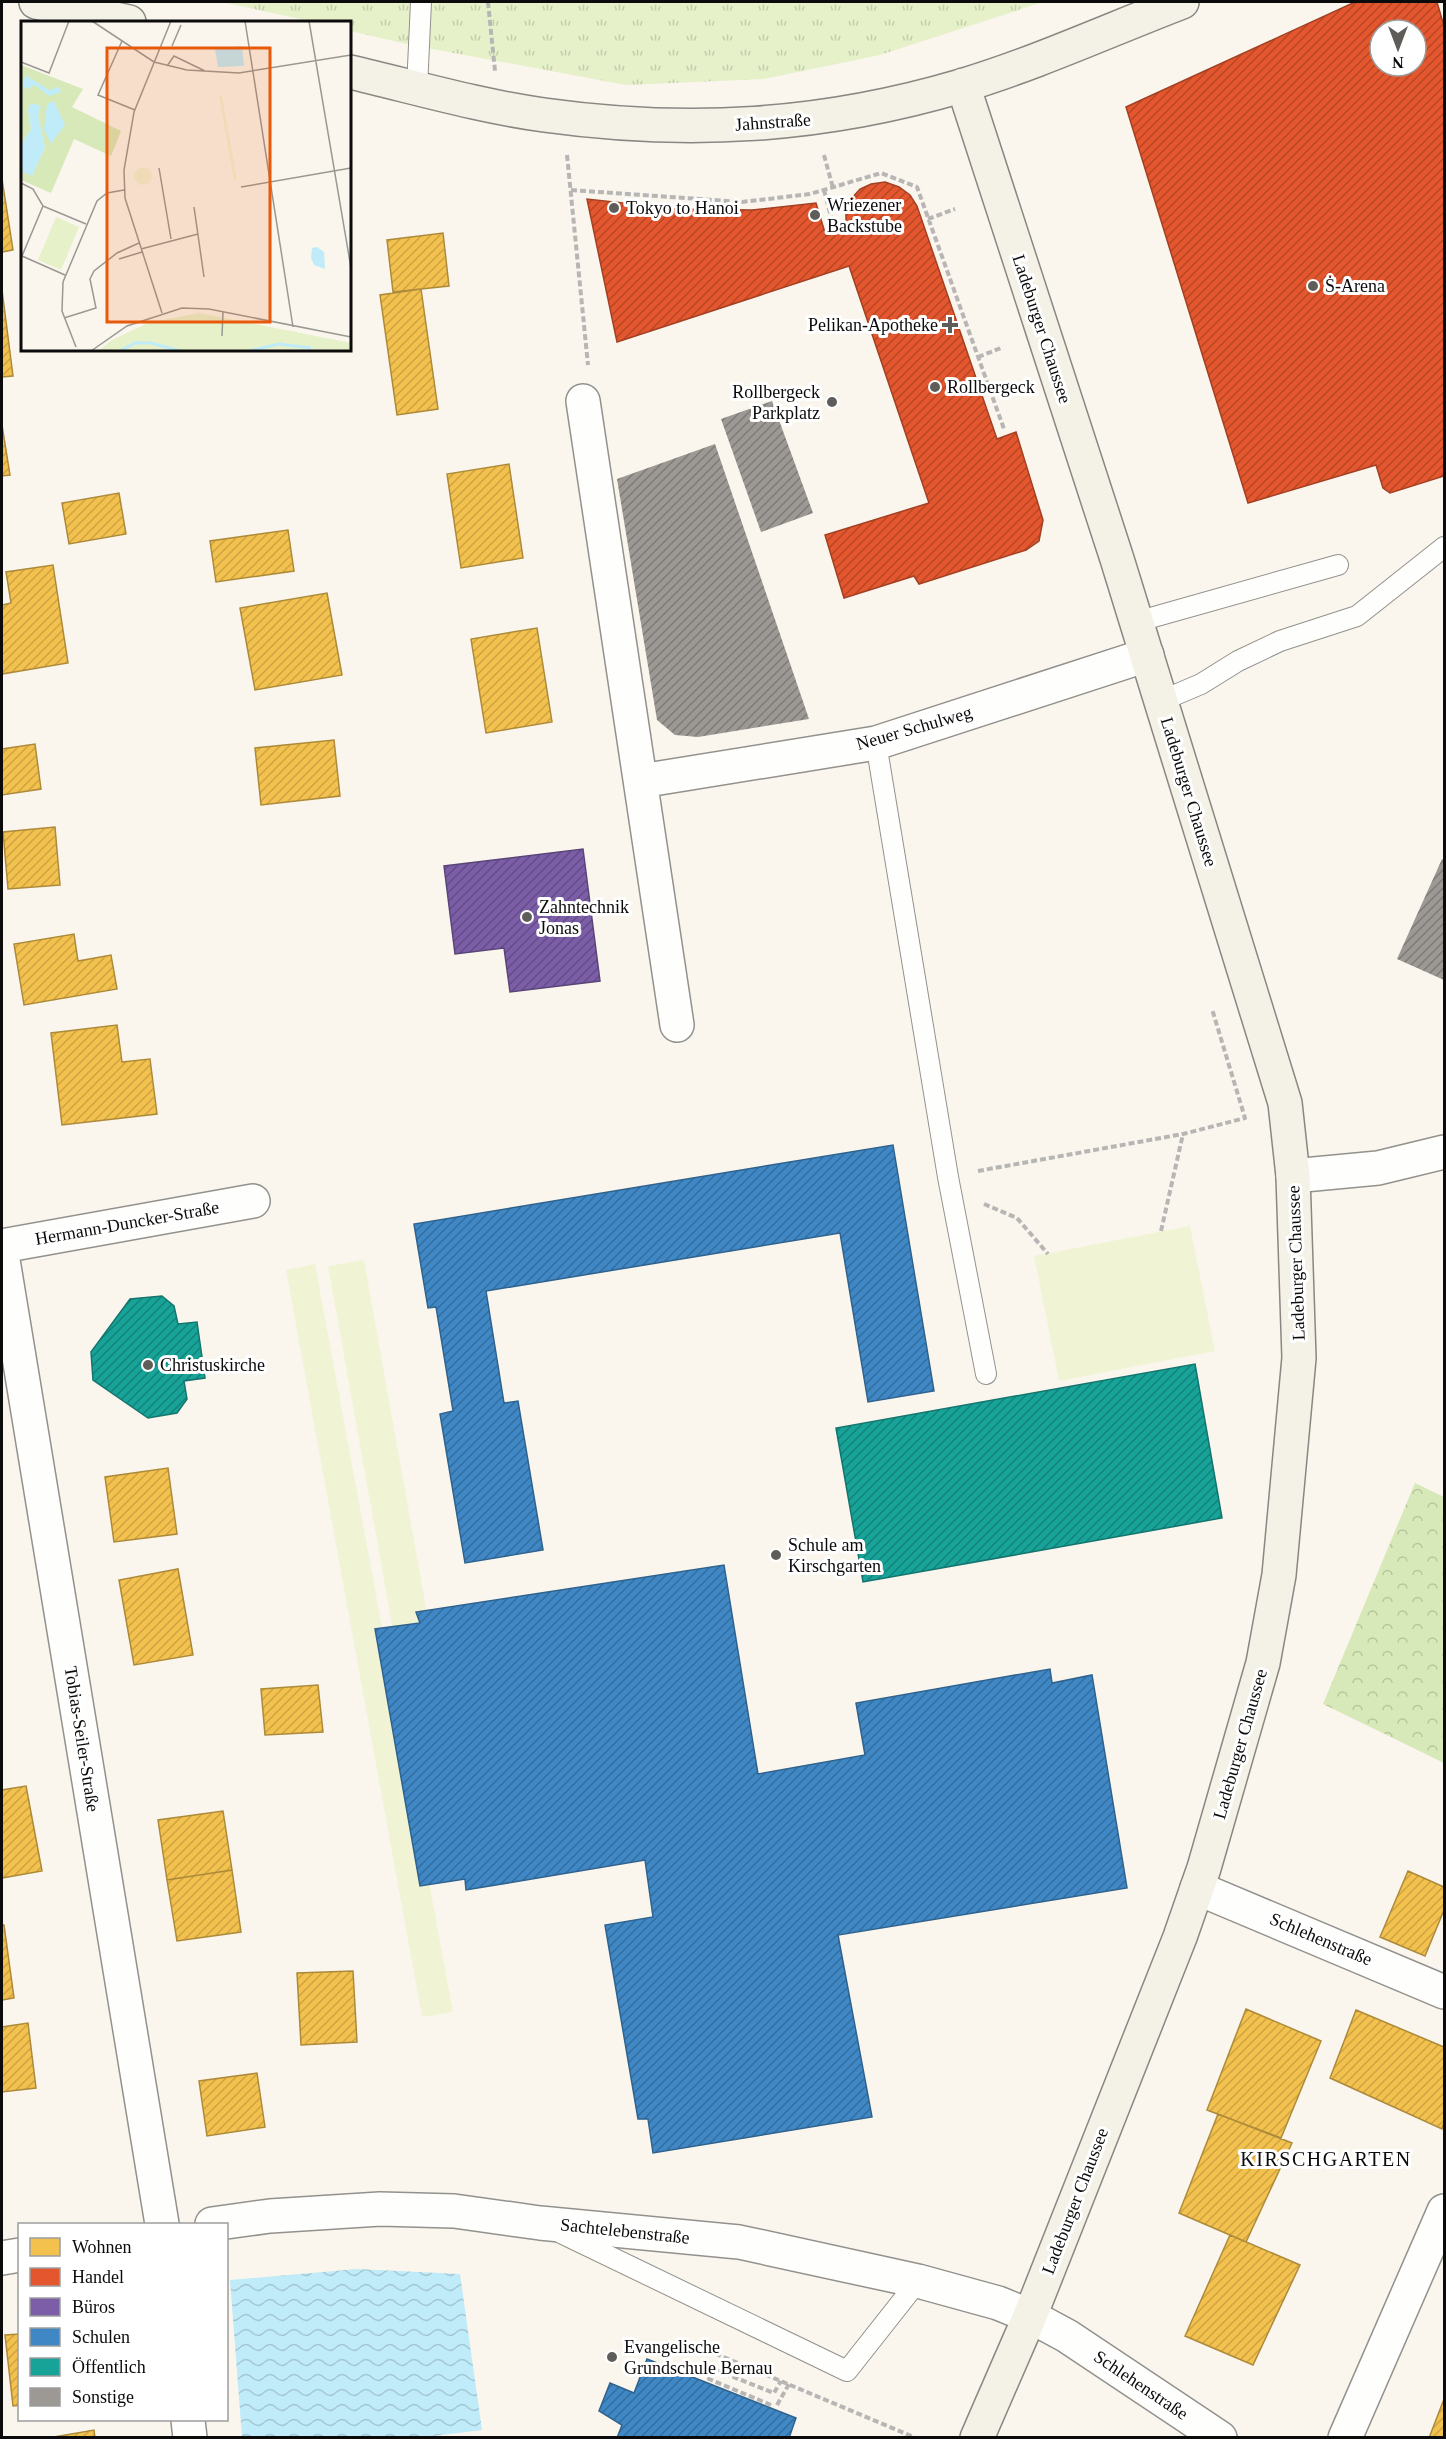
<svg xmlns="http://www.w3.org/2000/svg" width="1446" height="2439" viewBox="0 0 1446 2439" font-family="'Times New Roman',serif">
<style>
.forest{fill:url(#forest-crowns)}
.park{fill:url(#park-tufts)}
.pitch{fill:#f0f4d5}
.water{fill:url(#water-waves)}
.homes{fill:url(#homes-hatch);stroke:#ad8a3a;stroke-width:1.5}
.shops{fill:url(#shops-hatch);stroke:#a34024;stroke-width:1.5;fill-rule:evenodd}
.offices{fill:url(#offices-hatch);stroke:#594578;stroke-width:1.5}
.schools{fill:url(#schools-hatch);stroke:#2f628d;stroke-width:1.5}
.public{fill:url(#public-hatch);stroke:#13756e;stroke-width:1.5}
.building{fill:url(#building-hatch)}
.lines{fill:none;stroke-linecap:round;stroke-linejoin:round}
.lane-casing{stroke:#93918d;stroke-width:22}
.street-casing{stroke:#93918d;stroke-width:36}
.secondary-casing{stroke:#898783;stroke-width:36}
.path{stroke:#b7b6b5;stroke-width:4;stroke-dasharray:6 3;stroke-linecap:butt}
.lane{stroke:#fefefc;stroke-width:20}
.street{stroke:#fefefc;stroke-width:33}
.secondary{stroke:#f4f1e7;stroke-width:33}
.poi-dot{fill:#5f5d5a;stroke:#fff;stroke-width:2}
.labels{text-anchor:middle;stroke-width:6;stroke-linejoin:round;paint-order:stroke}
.street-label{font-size:18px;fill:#0b0b0b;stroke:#fff}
.poi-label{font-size:18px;fill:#0b0b0b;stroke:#fff;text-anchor:start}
.neighbourhood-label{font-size:20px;letter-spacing:1.5px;fill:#0b0b0b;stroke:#fff}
.inset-river{fill:none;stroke:#c0ebf8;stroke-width:3}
.inset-road{fill:none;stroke:#9a9893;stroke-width:1.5}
.view{fill:#e8590c;fill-opacity:0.15;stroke:#e8590c;stroke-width:3}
.inset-edge{fill:none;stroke:#0b0b0b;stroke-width:3}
</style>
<defs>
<pattern id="forest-crowns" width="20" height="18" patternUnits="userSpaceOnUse" patternTransform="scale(1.5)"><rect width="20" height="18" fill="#d7e9b8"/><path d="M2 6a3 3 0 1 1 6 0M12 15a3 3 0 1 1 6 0" fill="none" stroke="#b7c69d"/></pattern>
<pattern id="park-tufts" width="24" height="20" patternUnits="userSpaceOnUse" patternTransform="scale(1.5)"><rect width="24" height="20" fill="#e6f1ca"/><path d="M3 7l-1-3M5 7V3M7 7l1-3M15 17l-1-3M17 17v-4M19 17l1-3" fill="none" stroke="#c4cdac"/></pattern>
<pattern id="water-waves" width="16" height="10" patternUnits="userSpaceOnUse" patternTransform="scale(1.5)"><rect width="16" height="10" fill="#c0ebf8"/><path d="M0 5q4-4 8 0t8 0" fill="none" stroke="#a4c8d3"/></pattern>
<pattern id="homes-hatch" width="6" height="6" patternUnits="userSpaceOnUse" patternTransform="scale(1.5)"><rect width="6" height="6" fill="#f2c14e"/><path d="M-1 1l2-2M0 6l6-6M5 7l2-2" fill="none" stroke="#cea443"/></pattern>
<pattern id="shops-hatch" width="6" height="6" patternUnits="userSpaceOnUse" patternTransform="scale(1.5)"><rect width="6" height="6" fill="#e4572e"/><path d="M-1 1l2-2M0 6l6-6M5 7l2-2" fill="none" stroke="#b74625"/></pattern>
<pattern id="offices-hatch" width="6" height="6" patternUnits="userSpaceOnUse" patternTransform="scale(1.5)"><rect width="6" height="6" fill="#7b5ea7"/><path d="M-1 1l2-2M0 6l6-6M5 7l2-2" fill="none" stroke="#634c86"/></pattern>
<pattern id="schools-hatch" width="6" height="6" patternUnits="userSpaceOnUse" patternTransform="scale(1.5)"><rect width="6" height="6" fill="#3f88c5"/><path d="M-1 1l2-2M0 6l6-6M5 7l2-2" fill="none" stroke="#336d9e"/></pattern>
<pattern id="public-hatch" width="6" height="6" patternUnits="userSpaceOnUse" patternTransform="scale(1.5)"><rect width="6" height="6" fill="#17a398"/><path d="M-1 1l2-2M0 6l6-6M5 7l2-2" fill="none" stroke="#13837a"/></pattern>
<pattern id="building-hatch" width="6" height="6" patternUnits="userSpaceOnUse" patternTransform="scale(1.5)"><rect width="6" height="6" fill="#9c9894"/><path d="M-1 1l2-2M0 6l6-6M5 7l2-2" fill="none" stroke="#7d7a77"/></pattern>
</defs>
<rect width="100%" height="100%" fill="#faf6ed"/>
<path class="forest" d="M1415 1483 1444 1497V1763L1323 1704Z"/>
<path class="park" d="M221 2H1043L880 55 764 79 626 85 411 45 350 31V22H314Z"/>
<path class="pitch" d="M1190 1226 1215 1351 1059 1381 1034 1256Z
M364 1260 430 1630 394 1636 328 1266Z
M315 1264 453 2012 422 2017 286 1270Z"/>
<path class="water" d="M357 2269 460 2274 482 2430 418 2438 242 2437 230 2280Z"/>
<path class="homes" d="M2 179 13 250 2 252Z
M443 233 449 286 393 292 387 240Z
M421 289 438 409 397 415 380 295Z
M2 290 13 376 2 377Z
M2 425 10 475 2 476Z
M509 464 523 558 461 568 447 474Z
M119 493 126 534 69 544 62 503Z
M288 530 294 571 216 582 210 541Z
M53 565 68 663 2 674V605L11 603 6 572Z
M327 593 342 675 255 690 240 608Z
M537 628 552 722 486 733 471 639Z
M334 740 340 796 261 805 255 748Z
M35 744 41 789 2 795V749Z
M55 827 60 885 8 889 3 832Z
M74 934 78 961 111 955 117 989 24 1005 14 944Z
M117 1025 122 1062 150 1059 157 1114 62 1125 51 1033Z
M168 1468 177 1534 114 1542 105 1477Z
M178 1569 193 1655 134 1665 119 1580Z
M318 1685 323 1732 265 1735 261 1689Z
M26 1786 42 1871 2 1878V1790Z
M223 1811 232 1870 167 1880 158 1820Z
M232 1870 241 1932 177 1941 167 1880Z
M1408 1871 1444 1887V1910L1425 1956 1380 1937Z
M2 1925H4L14 1998 2 2000Z
M353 1971 357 2042 301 2045 297 1973Z
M1246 2009 1321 2041 1281 2138 1207 2110Z
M1356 2010 1444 2047V2122L1442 2129 1330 2078Z
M28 2023 36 2088 2 2092V2027Z
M257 2073 265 2127 207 2136 199 2081Z
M1218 2114 1292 2143 1246 2242 1179 2213Z
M1230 2235 1300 2265 1253 2365 1185 2336Z
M20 2334V2405L13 2406 5 2335Z
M1444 2399V2438H1429Z
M94 2430 95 2438H48Z"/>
<path class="shops" d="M1355 2H1437L1444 26V476L1390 493 1383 488 1376 465 1248 503 1126 107ZM1380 30H1416V66H1380Z
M885 182 899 187 910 195 917 206 997 439 1016 432 1043 520 1039 541 1026 550 919 584 914 576 844 598 825 535 929 503 849 266 617 342 587 199 679 209 752 210 816 203 826 236 846 228V210L851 199 860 189 871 184Z"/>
<path class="offices" d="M583 849 600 981 510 992 504 948 455 954 444 866Z"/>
<path class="schools" d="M893 1145 934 1391 868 1402 840 1233 486 1291 504 1403 518 1401 543 1550 465 1563 440 1414 453 1411 436 1307 428 1308 414 1224Z
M724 1565 758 1774 865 1755 856 1703 1050 1669 1052 1683 1092 1675 1127 1888 838 1935 872 2117 653 2153 648 2119H638L605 1925 653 1917 645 1860 466 1890 465 1879 420 1886 375 1629 420 1623 416 1612Z
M647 2359 796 2418 789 2438H617L622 2425 599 2411 610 2383 634 2393Z"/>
<path class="public" d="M162 1296 174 1306 178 1324 197 1322 205 1378 184 1381 187 1399 177 1413 148 1418 93 1380 91 1352 130 1299Z
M1195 1364 1222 1518 863 1582 836 1428Z"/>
<path class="building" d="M772 401 813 513 761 532 721 419Z
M715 444 809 719 698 737 675 735 657 720 617 479Z
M1442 859 1444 860V980L1397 959Z"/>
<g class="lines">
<g class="lane-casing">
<path id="lane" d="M417 88 421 2
M1136 622 1338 565
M1161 701 1201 684 1238 661 1280 641 1357 616 1444 547
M876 743 948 1177 986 1374
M561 2233 847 2371 918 2281"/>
</g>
<g class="street-casing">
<path id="street" d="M583 401 677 1025
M641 781 876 743 1147 655
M1293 1176 1378 1168 1444 1152
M2 1246 253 1201
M2 1254 162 2224
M1197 1888 1444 1992
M212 2224 270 2216 380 2209 454 2211 540 2223 739 2242 918 2281 998 2303 1030 2316 1067 2336 1220 2438
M2 2258 20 2255
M188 2420 190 2438
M1345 2438 1444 2211"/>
</g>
<g class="secondary-casing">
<path id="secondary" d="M36 2 129 22
M350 72C414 87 479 106 544 115 688 135 822 127 961 86 1037 63 1109 30 1182 2
M963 85 1117 559 1285 1103 1293 1176 1299 1358 1279 1575 1263 1663 1204 1868 1180 1937 1030 2316 977 2438"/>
</g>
<path class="path" d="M488 2 495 71
M567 155 588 365
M824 155 833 188
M571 190 742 202 810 194 881 173 917 187 1004 429
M824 190 835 232
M928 219 955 209
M978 357 1001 348
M978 1171 1183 1134 1245 1118 1212 1009
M984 1204 1017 1218 1048 1254
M1161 1231 1183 1134
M707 2350 916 2438
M771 2405 709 2379 713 2369 774 2393 781 2381
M777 2405 789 2384"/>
<use href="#lane" class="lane"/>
<use href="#street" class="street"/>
<use href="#secondary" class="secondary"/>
</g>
<g class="poi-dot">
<circle cx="614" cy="208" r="6"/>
<circle cx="815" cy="215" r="6"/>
<circle cx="1313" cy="286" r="6"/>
<path d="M947 316h6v6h6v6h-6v6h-6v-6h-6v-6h6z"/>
<circle cx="935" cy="387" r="6"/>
<circle cx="832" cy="402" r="6"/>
<circle cx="527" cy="917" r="6"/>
<circle cx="148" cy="1365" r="6"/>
<circle cx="776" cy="1555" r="6"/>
<circle cx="612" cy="2357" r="6"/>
</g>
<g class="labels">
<g class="street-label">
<text transform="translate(773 122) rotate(-4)" y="6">Jahnstraße</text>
<text transform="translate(1042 329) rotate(72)" y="6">Ladeburger Chaussee</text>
<text transform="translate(914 728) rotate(-16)" y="6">Neuer Schulweg</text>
<text transform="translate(1189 792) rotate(73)" y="6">Ladeburger Chaussee</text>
<text transform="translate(127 1223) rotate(-10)" y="6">Hermann-Duncker-Straße</text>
<text transform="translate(1296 1263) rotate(-92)" y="6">Ladeburger Chaussee</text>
<text transform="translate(82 1739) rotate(81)" y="6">Tobias-Seiler-Straße</text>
<text transform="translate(1240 1744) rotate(-74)" y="6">Ladeburger Chaussee</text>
<text transform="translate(1321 1939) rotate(23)" y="6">Schlehenstraße</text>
<text transform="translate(1075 2201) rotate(-69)" y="6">Ladeburger Chaussee</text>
<text transform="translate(625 2231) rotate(6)" y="6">Sachtelebenstraße</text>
<text transform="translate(1141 2385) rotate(34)" y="6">Schlehenstraße</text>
</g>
<g class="poi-label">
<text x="827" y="211">Wriezener<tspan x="827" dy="21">Backstube</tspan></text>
<text x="626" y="214">Tokyo to Hanoi</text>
<text x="1325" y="292">Ṡ-Arena</text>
<text x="938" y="331" text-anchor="end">Pelikan-Apotheke</text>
<text x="947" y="393">Rollbergeck</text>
<text x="820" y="398" text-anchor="end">Rollbergeck<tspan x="820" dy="21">Parkplatz</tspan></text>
<text x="539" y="913">Zahntechnik<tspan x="539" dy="21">Jonas</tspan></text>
<text x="160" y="1371">Christuskirche</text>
<text x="788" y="1551">Schule am<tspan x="788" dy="21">Kirschgarten</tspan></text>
<text x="624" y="2353">Evangelische<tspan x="624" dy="21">Grundschule Bernau</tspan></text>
</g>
<g class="neighbourhood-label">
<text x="1326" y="2166">KIRSCHGARTEN</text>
</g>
</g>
<g transform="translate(21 21)">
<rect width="330" height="330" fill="#faf6ed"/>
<path d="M0 44 62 68 51 86 100 110 90 135 53 118 30 172 0 159V150L11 154 24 126 17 95 19 85 7 88 10 108 0 124Z" fill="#d7e9b8"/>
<path d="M35 196 58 206 40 249 17 239ZM178 292 330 322V330H77L91 319 127 302Z" fill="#e6f1ca"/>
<path d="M198 75H201L216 159H213ZM113 155a9 9 0 1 1 18 0a9 9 0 1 1-18 0Z" fill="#f0f4d5"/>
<path d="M221 25 223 45 197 46 194 28ZM4 54 28 69 38 66 40 71 28 75 14 64 6 68 2 66ZM33 80 44 104 30 123 23 108 26 83ZM10 82 20 85 17 95 24 126 11 155 0 150V124L10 108 7 88ZM296 226 303 231 304 248 293 244 290 237 291 227Z" fill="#c0ebf8"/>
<path class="inset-river" d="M99 330 114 322H130L159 330M228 330 258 323 290 327"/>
<path class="inset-road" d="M71 0 133 41 166 49 218 52 330 34M224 0 272 306M288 0 330 247M101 20 77 74 114 89M151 25 160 4M0 41 28 52 48 0M146 45 153 35 184 50M138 147 150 218M0 162 12 168 22 185M220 166 330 147M173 186 183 256M120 228 177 213M98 238 121 231M44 254 1 235 22 185 65 203M141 292 104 177 103 149 113 91 150 0M43 297 75 287 69 258 73 250 96 232 118 222M201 315 202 291M55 326 41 290 42 261 76 180 86 172 103 169M70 330 106 305 161 287 188 288 330 316"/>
<path class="view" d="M86 27H249V301H86Z"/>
<rect width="330" height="330" class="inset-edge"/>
</g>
<rect width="1446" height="2439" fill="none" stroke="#0b0b0b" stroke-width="6"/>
<rect x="18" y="2223" width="210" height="198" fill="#ffffff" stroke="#9d9d9d" stroke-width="1.5"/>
<rect x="30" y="2238" width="30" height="18" fill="#f2c14e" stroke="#9d9d9d" stroke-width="1.5"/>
<text x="72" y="2253" font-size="18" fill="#0b0b0b">Wohnen</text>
<rect x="30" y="2268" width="30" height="18" fill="#e4572e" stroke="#9d9d9d" stroke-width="1.5"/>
<text x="72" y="2283" font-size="18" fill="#0b0b0b">Handel</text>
<rect x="30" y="2298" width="30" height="18" fill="#7b5ea7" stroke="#9d9d9d" stroke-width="1.5"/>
<text x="72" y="2313" font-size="18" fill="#0b0b0b">Büros</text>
<rect x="30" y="2328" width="30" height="18" fill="#3f88c5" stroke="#9d9d9d" stroke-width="1.5"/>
<text x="72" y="2343" font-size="18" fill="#0b0b0b">Schulen</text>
<rect x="30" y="2358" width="30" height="18" fill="#17a398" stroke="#9d9d9d" stroke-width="1.5"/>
<text x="72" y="2373" font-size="18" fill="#0b0b0b">Öffentlich</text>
<rect x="30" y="2388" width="30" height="18" fill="#9c9894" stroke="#9d9d9d" stroke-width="1.5"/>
<text x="72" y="2403" font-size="18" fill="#0b0b0b">Sonstige</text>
<g transform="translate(1398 48) rotate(180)"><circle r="28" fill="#ffffff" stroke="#9d9d9d" stroke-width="1.5"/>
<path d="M0-4.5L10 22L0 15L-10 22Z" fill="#5f5d5a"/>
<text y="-9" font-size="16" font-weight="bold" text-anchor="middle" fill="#0b0b0b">N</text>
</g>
</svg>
